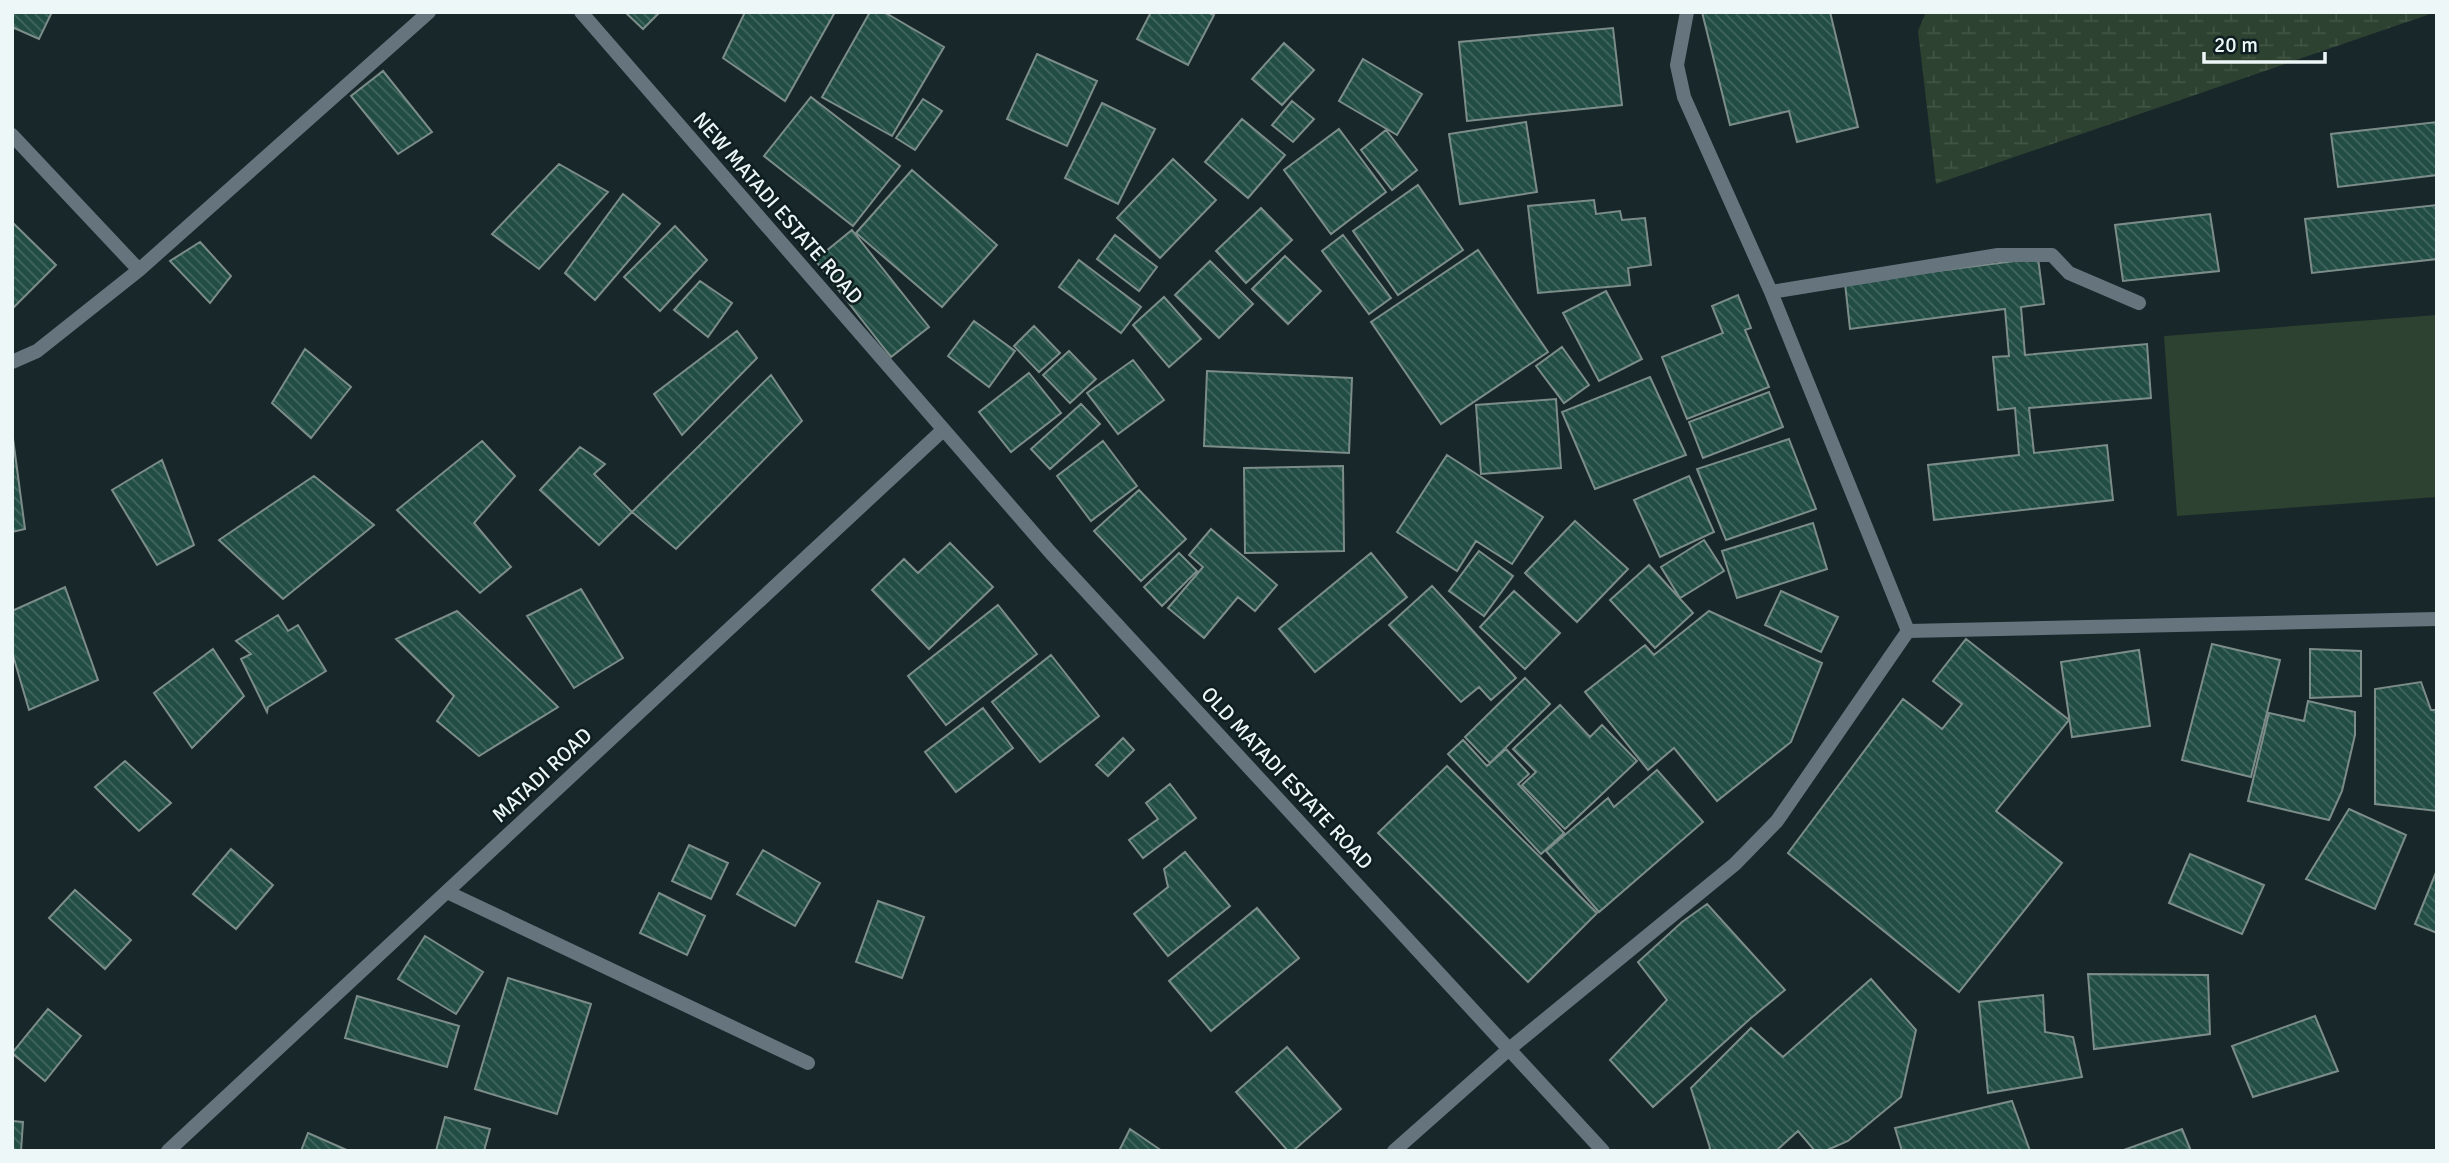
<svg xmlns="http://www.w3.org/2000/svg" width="2449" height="1163" viewBox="0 0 2449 1163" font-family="Signika,sans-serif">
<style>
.grass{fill:#2d4230}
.wetland{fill:url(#wetland-marsh)}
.building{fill:url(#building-back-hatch);stroke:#7c8d89;stroke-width:2}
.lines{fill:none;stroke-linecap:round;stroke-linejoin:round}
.minor{stroke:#66747e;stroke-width:14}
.tertiary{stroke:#66747e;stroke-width:14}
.labels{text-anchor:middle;stroke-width:5;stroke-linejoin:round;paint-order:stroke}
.street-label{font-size:21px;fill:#edf7f8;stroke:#0f1e20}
</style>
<defs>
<pattern id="wetland-marsh" width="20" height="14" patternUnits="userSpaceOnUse" patternTransform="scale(1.75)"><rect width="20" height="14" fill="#2d4230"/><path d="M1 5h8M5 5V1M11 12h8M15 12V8" fill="none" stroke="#425544"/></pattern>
<pattern id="building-back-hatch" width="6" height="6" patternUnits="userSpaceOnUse" patternTransform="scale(1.75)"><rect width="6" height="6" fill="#224d44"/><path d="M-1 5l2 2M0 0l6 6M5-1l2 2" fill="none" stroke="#426760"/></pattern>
</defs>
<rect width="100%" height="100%" fill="#18272a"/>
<path class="grass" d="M2437 315V497L2177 516 2164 336Z"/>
<path class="wetland" d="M1926 12H2436L1936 184 1918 31Z"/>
<path class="building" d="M12 12H52L39 39 12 27Z
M625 12H660L643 29Z
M745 12H835L785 101 723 58Z
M870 12H884L944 47 892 136 822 97Z
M1151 12H1207L1214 15 1188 65 1137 39Z
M1702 12H1830L1858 127 1797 142 1789 111 1730 125Z
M1613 28 1622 105 1467 121 1459 42Z
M1284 43 1314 70 1282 105 1252 79Z
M1037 54 1097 81 1067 146 1007 119Z
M1363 59 1422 94 1397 135 1339 101Z
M383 71 432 132 398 154 351 96Z
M811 97 900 166 853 226 764 156Z
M923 99 942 111 915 150 896 138Z
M1292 101 1314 119 1293 142 1272 125Z
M1102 103 1155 129 1118 204 1065 178Z
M1242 119 1285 155 1248 198 1205 162Z
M1526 122 1537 192 1460 204 1449 134Z
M2437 122V175L2338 187 2331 134Z
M1339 129 1386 192 1331 234 1284 170Z
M1386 130 1417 170 1392 190 1361 150Z
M1173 159 1216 200 1160 258 1117 218Z
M559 164 608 192 539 269 492 234Z
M912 170 997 245 942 307 856 233Z
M1418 185 1463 250 1398 295 1353 231Z
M623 194 660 224 595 300 565 273Z
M1594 200 1596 214 1620 211 1622 220 1645 218 1651 265 1628 268 1630 285 1538 293 1528 206Z
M2437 205V259L2312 273 2305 219Z
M1261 208 1292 240 1246 283 1216 251Z
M2210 214 2219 271 2123 281 2115 225Z
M12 222 56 265 12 309Z
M675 226 707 260 660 311 624 277Z
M852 230 929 327 891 357 815 260Z
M1115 235 1157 267 1139 291 1097 259Z
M1343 235 1391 298 1369 314 1322 251Z
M200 242 231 276 210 303 170 261Z
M1478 250 1548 352 1441 424 1371 322Z
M1285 256 1321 291 1288 324 1252 289Z
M2038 258 2044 304 2021 307 2025 355 2147 344 2151 398 2029 408 2034 453 2107 445 2113 500 1934 520 1928 465 2019 455 2015 408 1998 410 1993 357 2009 356 2005 309 1850 329 1845 283Z
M1079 260 1141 307 1121 333 1059 287Z
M1210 261 1253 304 1219 338 1175 295Z
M700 281 732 303 708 337 674 310Z
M1606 291 1642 359 1599 381 1563 313Z
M1738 295 1751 328 1745 330 1769 387 1687 419 1662 357 1723 333 1712 306Z
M1164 297 1201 339 1169 367 1133 325Z
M974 321 1015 351 989 387 948 356Z
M1034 326 1060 353 1039 372 1014 346Z
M737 331 757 358 682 435 654 394Z
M1562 347 1589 385 1564 403 1536 366Z
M305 349 351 387 311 438 272 403Z
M1069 351 1096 379 1070 403 1043 375Z
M1133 360 1164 400 1118 434 1087 393Z
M1207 371 1352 378 1349 453 1204 446Z
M1029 373 1061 413 1011 452 979 412Z
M771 375 802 421 676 549 632 512Z
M1650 377 1686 455 1595 489 1562 412Z
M1769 392 1783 427 1703 458 1689 422Z
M1556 399 1561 468 1481 474 1476 405Z
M1081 404 1100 424 1050 469 1031 449Z
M12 431 25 529 12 532Z
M1789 439 1816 509 1726 540 1697 469Z
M482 441 515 476 474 523 511 567 480 593 397 510Z
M1103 441 1137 486 1091 521 1057 476Z
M580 447 605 464 594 474 632 512 599 545 540 490Z
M1447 455 1543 517 1512 564 1476 541 1457 571 1397 532Z
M162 460 194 545 157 565 112 490Z
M1343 466 1344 551 1245 553 1244 468Z
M314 476 374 525 283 599 219 540Z
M1689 476 1714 532 1660 557 1634 500Z
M1139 490 1186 539 1141 581 1094 531Z
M1575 521 1628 569 1577 622 1525 573Z
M1813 523 1827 569 1737 598 1722 551Z
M1211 529 1277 585 1255 611 1238 597 1204 638 1168 608 1203 567 1189 555Z
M1704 540 1724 571 1680 598 1661 567Z
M950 543 993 587 929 649 872 590 904 559 918 573Z
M1479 551 1513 576 1484 616 1449 591Z
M1179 553 1197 571 1162 606 1144 587Z
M1371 553 1407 597 1315 672 1279 629Z
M1649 565 1693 613 1655 648 1610 600Z
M1432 586 1516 678 1491 700 1479 687 1461 702 1389 625Z
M65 587 98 680 29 710 12 652V611Z
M581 589 623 658 574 688 527 616Z
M1514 591 1560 633 1525 669 1480 627Z
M1781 591 1838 617 1821 652 1765 625Z
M998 605 1037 654 946 725 908 676Z
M457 611 558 707 479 756 437 721 454 696 396 639Z
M1709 611 1822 663 1791 742 1717 801 1674 748 1648 770 1585 692 1645 645 1654 655Z
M278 615 288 631 298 625 326 671 268 707 267 712 241 659 251 654 236 641Z
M1966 639 2069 720 1996 811 2062 863 1959 992 1788 853 1903 699 1942 729 1962 704 1933 681Z
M2212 644 2280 660 2251 777 2182 760Z
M213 649 244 696 192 748 154 693Z
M2310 649 2361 651V696L2310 698Z
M2139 650 2150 726 2072 737 2061 662Z
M1051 655 1099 716 1040 762 992 702Z
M1525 678 1550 704 1490 763 1465 737Z
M2421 682 2431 710H2437V811L2375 804V689Z
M2308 701 2355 712V735L2342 791 2329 820 2248 801 2269 713 2304 721Z
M1560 705 1590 737 1602 725 1637 761 1565 829 1522 785 1536 772 1513 749Z
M983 708 1013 748 956 792 925 752Z
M1123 738 1134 750 1108 776 1096 765Z
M1463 740 1487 766 1506 749 1529 774 1518 784 1564 833 1541 854 1448 754Z
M125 761 171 803 139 831 95 787Z
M1447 766 1597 913 1528 982 1378 833Z
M1657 770 1703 822 1599 912 1546 851 1608 798 1614 807Z
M1170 784 1196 818 1143 858 1129 840 1158 819 1146 803Z
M2349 809 2406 835 2375 909 2306 879Z
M689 845 728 863 711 899 672 881Z
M231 849 273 885 236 929 193 894Z
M763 850 820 883 795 926 737 894Z
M1185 852 1230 906 1168 956 1134 914 1168 887 1164 869Z
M2190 854 2264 885 2242 934 2169 903Z
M2437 870V933L2415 924Z
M75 890 131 940 105 969 49 918Z
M659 893 705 916 687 955 640 933Z
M878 901 924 917 902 978 856 962Z
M1707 904 1785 990 1751 1018 1653 1107 1610 1060 1667 1000 1638 962 1682 922Z
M1257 908 1299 958 1211 1031 1169 981Z
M425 936 483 972 456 1014 398 979Z
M2088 974 2208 975 2210 1034 2094 1049Z
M508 978 591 1004 557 1114 475 1089Z
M1871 979 1916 1030 1901 1097 1848 1141 1825 1151H1815L1798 1131 1776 1151H1708L1710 1148 1691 1088 1751 1028 1783 1057Z
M2043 995 2045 1032 2073 1037 2082 1077 1988 1093 1979 1002Z
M357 996 459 1026 447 1067 345 1038Z
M48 1009 81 1036 45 1081 12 1053Z
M2315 1016 2338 1071 2253 1097 2232 1046Z
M1287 1047 1341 1109 1293 1151H1288L1236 1092Z
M2012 1101 2030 1151H1902L1895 1128Z
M445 1117 490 1129 484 1151H436Z
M12 1121 23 1122 21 1151H12Z
M1130 1129 1162 1151H1119Z
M2182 1129 2191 1151H2121Z
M308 1133 349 1151H301Z"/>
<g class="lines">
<path class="minor" d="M1687 12 1677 65 1684 97 1771 292 1908 631
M12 135 139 270
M1771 292 1998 255H2052L2069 273 2139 303
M12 362 37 351 139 270 429 12
M447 892 808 1063
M168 1151 943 430
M1394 1151 1508 1050 1735 864 1777 821 1908 631 2437 619"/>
<path class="tertiary" d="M581 12 1050 552 1603 1151"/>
</g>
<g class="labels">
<g class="street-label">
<text transform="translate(778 208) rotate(49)" y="7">NEW MATADI ESTATE ROAD</text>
<text transform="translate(542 775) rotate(-43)" y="7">MATADI ROAD</text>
<text transform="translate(1287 778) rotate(47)" y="7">OLD MATADI ESTATE ROAD</text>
</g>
</g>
<rect width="2449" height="1163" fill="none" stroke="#edf7f8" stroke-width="28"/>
<path d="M2204 52v10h121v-10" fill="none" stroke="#edf7f8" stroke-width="3.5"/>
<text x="2214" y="52" font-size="21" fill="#edf7f8" stroke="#0f1e20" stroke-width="5" paint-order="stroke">20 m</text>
</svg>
